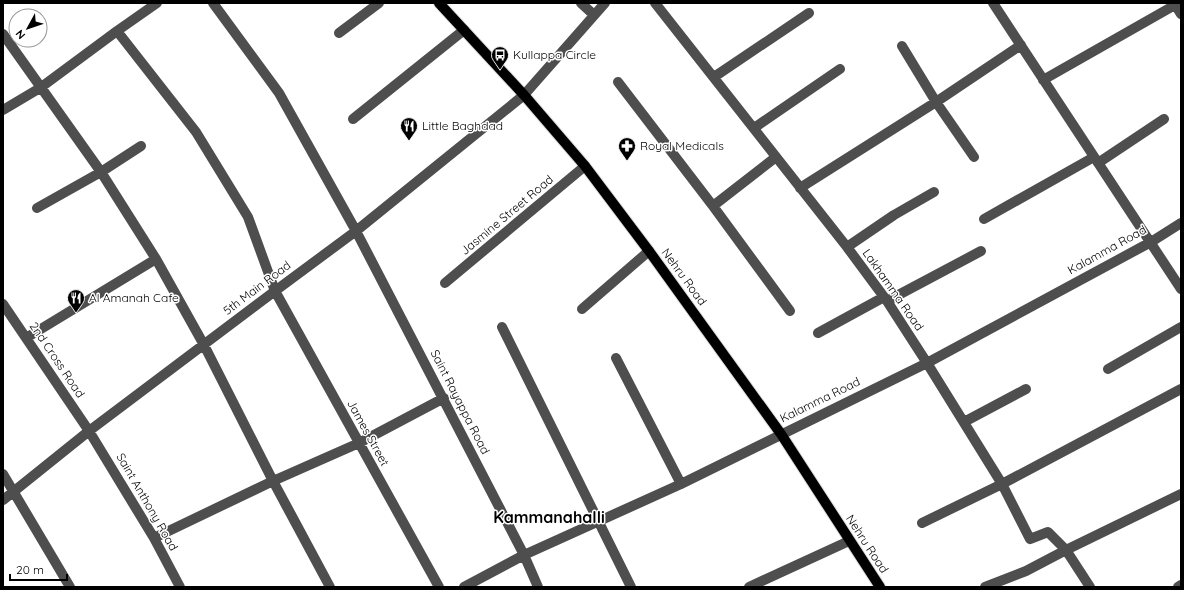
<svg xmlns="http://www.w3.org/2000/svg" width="1184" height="590" viewBox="0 0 1184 590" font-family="Quicksand,sans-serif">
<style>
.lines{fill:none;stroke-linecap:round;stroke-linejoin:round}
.major-casing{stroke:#dbdbdb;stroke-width:12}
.minor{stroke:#4e4e4e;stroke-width:10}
.major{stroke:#000;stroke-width:10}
.labels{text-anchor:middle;stroke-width:3;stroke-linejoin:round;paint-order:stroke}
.poi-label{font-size:12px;fill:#000;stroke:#fff;text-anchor:start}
.street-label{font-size:12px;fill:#000;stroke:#fff}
.district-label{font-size:16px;font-weight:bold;fill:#000;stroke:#fff}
</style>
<rect width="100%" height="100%" fill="#fff"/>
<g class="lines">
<g class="major-casing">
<path id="major" d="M439 3 524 95 585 166 649 251 781 434 880 587"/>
</g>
<path class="minor" d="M213 3 279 93 356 231 524 555 538 587
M581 3 594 15
M655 3 847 247 887 301 927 363 1002 484 1030 539 1048 532 1066 550 1090 587
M993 3 1181 289
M1174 3 1181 14
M117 31 196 132 248 217 275 291 439 587
M339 33 379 3
M3 34 101 172 156 259 204 345 273 481 330 587
M902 46 936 102 974 157
M714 77 809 13
M1043 80 1175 5
M618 82 713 206 790 311
M3 110 40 88 117 31 157 3
M353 119 464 30
M754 128 840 69
M1098 163 1164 119
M800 188 936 102 1021 45
M713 206 776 157
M37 208 101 172 141 146
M984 219 1094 157
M847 247 894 215 934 192
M445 283 585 166
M887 301 981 251
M3 304 89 431 154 538 180 587
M582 309 649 251
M502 327 631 587
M818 333 884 297
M26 338 156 259
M616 358 681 484
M1108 369 1181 327
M964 422 1026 389
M3 474 70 587
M3 500 89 431 275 291 356 231 524 95 605 3
M922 523 1002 484 1181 389
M154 538 273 481 359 443 444 398
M464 587 524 555 681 484 927 363 1151 242 1181 223
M749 587 849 541
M985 587 1026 571 1066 550 1181 494
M1178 587 1181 585"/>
<use href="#major" class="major"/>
</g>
<defs>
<g id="bus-pin" transform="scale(0.9)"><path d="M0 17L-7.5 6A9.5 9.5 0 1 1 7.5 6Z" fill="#000" stroke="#fff"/><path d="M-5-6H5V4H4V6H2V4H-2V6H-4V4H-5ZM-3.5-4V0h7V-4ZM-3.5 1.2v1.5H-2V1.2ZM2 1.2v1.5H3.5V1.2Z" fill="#fff"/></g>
<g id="restaurant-pin" transform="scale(0.9)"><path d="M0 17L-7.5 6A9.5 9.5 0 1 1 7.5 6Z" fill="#000" stroke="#fff"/><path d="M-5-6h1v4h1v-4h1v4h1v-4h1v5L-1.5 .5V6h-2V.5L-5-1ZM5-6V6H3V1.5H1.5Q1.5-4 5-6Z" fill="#fff"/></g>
<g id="pharmacy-pin" transform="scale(0.9)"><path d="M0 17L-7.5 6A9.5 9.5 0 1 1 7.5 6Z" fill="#000" stroke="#fff"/><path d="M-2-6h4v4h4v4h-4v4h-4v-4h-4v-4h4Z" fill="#fff"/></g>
</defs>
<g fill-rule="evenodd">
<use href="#bus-pin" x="500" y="55"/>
<use href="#restaurant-pin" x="409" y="126"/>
<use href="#pharmacy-pin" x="627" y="146"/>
<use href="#restaurant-pin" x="76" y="298"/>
</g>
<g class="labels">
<g class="poi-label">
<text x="513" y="59">Kullappa Circle</text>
<text x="422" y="130">Little Baghdad</text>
<text x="640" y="150">Royal Medicals</text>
<text x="89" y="302">Al Amanah Cafe</text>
</g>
<g class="street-label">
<text transform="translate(507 215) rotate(-40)" y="4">Jasmine Street Road</text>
<text transform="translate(1107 250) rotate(-29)" y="4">Kalamma Road</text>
<text transform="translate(684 277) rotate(54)" y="4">Nehru Road</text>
<text transform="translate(257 288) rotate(-37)" y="4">5th Main Road</text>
<text transform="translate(893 290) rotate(55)" y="4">Lakhamma Road</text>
<text transform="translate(57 360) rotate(56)" y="4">2nd Cross Road</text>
<text transform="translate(820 400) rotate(-26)" y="4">Kalamma Road</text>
<text transform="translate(460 402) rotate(63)" y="4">Saint Rayappa Road</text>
<text transform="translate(368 433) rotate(61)" y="4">James Street</text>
<text transform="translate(147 502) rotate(60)" y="4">Saint Anthony Road</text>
<text transform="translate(867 544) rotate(57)" y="4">Nehru Road</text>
</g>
<g class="district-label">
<text x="549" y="523">Kammanahalli</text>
</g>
</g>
<rect width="1184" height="590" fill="none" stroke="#000000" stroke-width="8"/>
<g transform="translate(28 28) rotate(230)"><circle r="19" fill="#ffffff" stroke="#999999"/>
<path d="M0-3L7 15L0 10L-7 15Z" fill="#000000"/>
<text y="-6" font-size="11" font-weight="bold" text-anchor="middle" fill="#000000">N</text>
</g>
<path d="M10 574v6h57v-6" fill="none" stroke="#000000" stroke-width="2"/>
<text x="16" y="574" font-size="12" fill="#000000" stroke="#ffffff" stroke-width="3" paint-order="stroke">20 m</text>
</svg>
